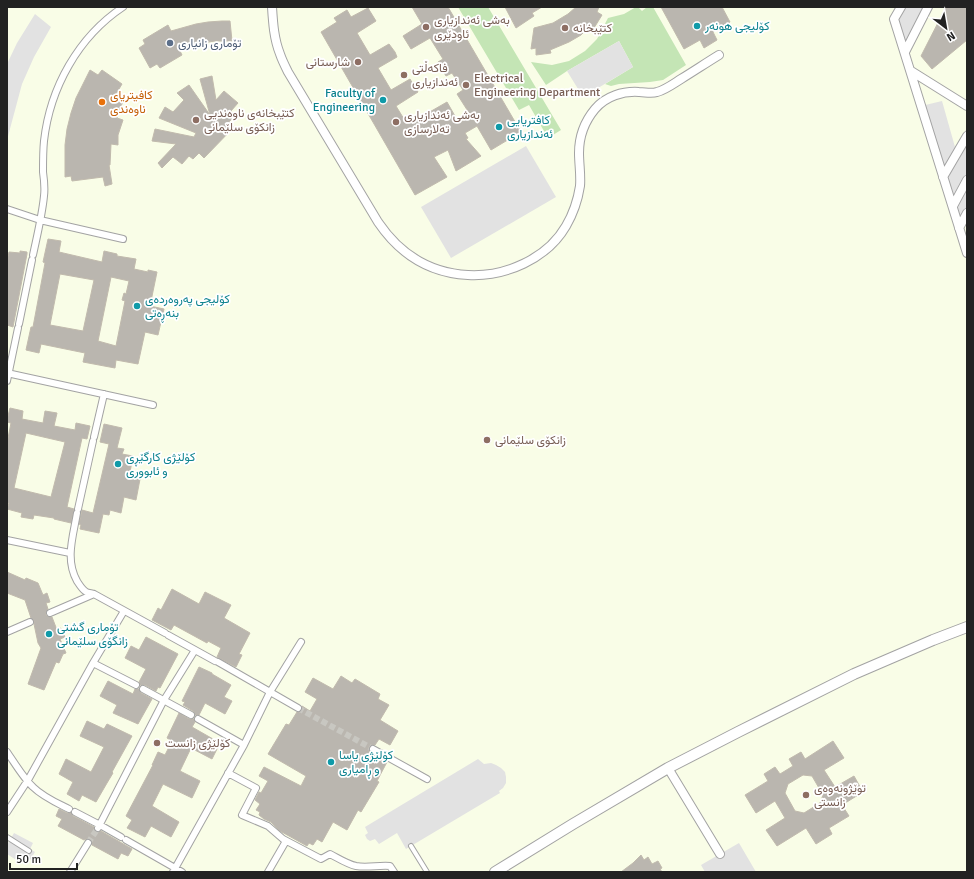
<svg xmlns="http://www.w3.org/2000/svg" width="974" height="879" viewBox="0 0 974 879" font-family="Signika,Vazirmatn,sans-serif">
<style>
.education{fill:#f9fde7}
.grass{fill:#c4e5b5}
.parking{fill:#e2e2e2}
.building{fill:#bab6af;stroke:#c1baad;fill-rule:evenodd}
.lines{fill:none;stroke-linecap:round;stroke-linejoin:round}
.pedestrian-tunnel{stroke:#c8c7c1;stroke-width:6;stroke-dasharray:6 3;stroke-linecap:butt}
.service-casing{stroke:#a3a3a3;stroke-width:6}
.pedestrian-casing{stroke:#a3a3a3;stroke-width:8}
.minor-casing{stroke:#a3a3a3;stroke-width:10}
.tertiary-casing{stroke:#a3a3a3;stroke-width:12}
.service{stroke:#fff;stroke-width:4}
.pedestrian{stroke:#fff;stroke-width:6}
.minor{stroke:#fff;stroke-width:8}
.tertiary{stroke:#fff;stroke-width:10}
.culture-dot{fill:#0f9aa8;stroke:#fff;stroke-width:1.5}
.education-dot{fill:#8d6e63;stroke:#fff;stroke-width:1.5}
.service-dot{fill:#5c6f8a;stroke:#fff;stroke-width:1.5}
.food-dot{fill:#e8710a;stroke:#fff;stroke-width:1.5}
.labels{text-anchor:middle;stroke-width:3.5;stroke-linejoin:round;paint-order:stroke}
.education-label{font-size:12px;fill:#785e54;stroke:#fff;text-anchor:start}
.culture-label{font-size:12px;fill:#0d838f;stroke:#fff;text-anchor:start}
.service-label{font-size:12px;fill:#4e5e75;stroke:#fff;text-anchor:start}
.food-label{font-size:12px;fill:#c56008;stroke:#fff;text-anchor:start}
</style>
<rect width="100%" height="100%" fill="#f1f0e9"/>
<path class="education" d="M7 7H967V872H7Z"/>
<path class="grass" d="M458 7H488L561 130 548 138 529 105 519 110Z
M636 7H638L642 11 647 7H653L686 65 663 80 650 82 619 84 611 86 605 84 633 67 619 41 567 71 546 85 531 62 552 65 569 61 585 51 597 39 608 18 624 14Z"/>
<path class="parking" d="M897 7H933L910 50 901 51 889 20Z
M35 14 51 27 34 57 22 84 7 140V64L17 43Z
M619 41 633 67 583 97 567 71Z
M942 101 955 147 967 128V220L954 222 917 107Z
M526 146 556 197 451 258 421 207Z
M478 759 484 764 491 763 496 765 501 768 505 772 506 777V783L503 788 499 791 500 793 406 849 397 833 379 844 375 839 370 841 367 839 365 835 368 833 365 827Z
M14 833 33 843 30 849 35 852 30 860 25 857 21 863 7 854V845Z
M739 843 756 872H705L701 865Z"/>
<path class="building" d="M412 7H448L521 132 491 150 477 126 465 133 468 138 466 139 481 156 456 171 448 150 434 157 447 177 415 195 321 32 337 22 334 18 347 10 351 17 368 8 376 21 357 33 370 55 389 44 395 52 397 57 378 68 391 90 410 79 418 92 396 106 407 124 413 120 414 121 447 102 459 123 471 116 457 94 463 90 452 73 446 76 438 62 443 59 430 38 411 49 403 36 422 24Z
M505 7H542L532 13 534 16 516 28Z
M576 7H599L597 12 602 15 594 28 591 25 581 35 569 42 550 50 551 53 536 55V48L531 49 534 28 553 23 568 14Z
M661 7H722L730 22 713 32 717 40 704 48 700 40 684 49Z
M946 7H967V40L932 69 921 56Z
M222 21H230L232 41H215L191 45 179 49 182 55 160 68 157 64 150 68 139 48 145 44 143 40 168 25 171 31 196 24 208 22Z
M90 70 98 75 102 70 122 84 116 94 124 98 117 118 123 120 118 135V145L111 144 110 165H109L112 184 105 186 103 177 72 181 71 176 65 177V145L67 129 71 113 76 98Z
M212 76 216 100 224 91 238 103 231 111 235 115 229 122 234 127 204 158 199 153 193 159 189 156 182 164 173 157 162 168 158 163 176 144 152 141 155 129 194 137 196 133 159 118 165 107 173 112 184 100 177 93 189 85 210 115 200 79Z
M48 239 61 241 59 252 102 262 104 251 117 254V256L136 259 134 269 148 272V270L157 272 150 306 164 309 158 335 145 332 138 364 116 360 115 368 83 362 85 353 41 344 39 353 26 350 31 327H33L45 263 43 262ZM60 274 94 280 83 331 50 325ZM111 277 129 281 126 294 124 293 122 300 125 301 116 346 98 341Z
M20 251 27 252V254L13 327 7 325V261L9 252 20 253Z
M10 408 23 411 22 419 43 423 45 411 57 413 54 426 75 430 76 423 90 426 87 439 82 438 67 507 74 509 71 523 54 519V518L34 515 33 519 21 517 22 513 7 509 9 503H7V443L11 423 7 422V420ZM26 433 65 442 51 497 14 488Z
M104 424 122 428 117 448 124 449 122 454 133 456 130 472 141 474 136 500 124 497 121 513 110 510 109 515 103 514 99 533 80 529 81 525 79 524 82 510 93 513 109 444 100 442Z
M7 572 25 580 26 578 38 583 43 595 47 593 50 602 46 603 48 609 46 612V615L49 617H52L57 630 61 628 65 637 60 639 66 653 63 654 59 663 56 662 44 690 28 684 41 648 38 643 34 624V621L31 618 25 600 7 593Z
M172 589 199 604 205 592 231 605 224 618 250 633 239 654 242 655 236 667 217 657 221 648 208 641 207 643 174 625 171 630 152 620 158 608 161 610Z
M146 637 178 654 160 688 158 687 156 691 145 685H140L139 682 146 669 125 658 131 646 139 650Z
M199 667 212 673V674L231 685 224 697 232 701 225 714 205 703 199 715H195L193 711 183 705 185 702 182 701Z
M341 676 352 683 355 679 380 694 378 699 389 705 380 720 398 731 390 745 379 739 375 745H371L369 747V751L370 753 387 762 377 781 379 782 361 812 358 810 347 830 333 822 322 842 317 839 313 845 309 843 307 846 280 831 271 822 264 819 259 815 260 812 256 810 260 804 255 800 259 792 261 793 268 781 259 776 264 767 301 786 306 776 268 754 286 724 289 725 297 712H300L302 711V706L310 711 317 699 305 692 313 678 333 689Z
M108 681 133 694 135 689H139L141 693 152 699 138 724 113 713 117 705 100 696Z
M179 713 189 719H194L195 722 192 727 220 743 212 759 191 748 180 771 200 781 192 798 163 784 152 806 179 822 171 837 151 826 145 837 127 828 132 820 126 816 153 765H152L158 752 165 755 172 741 167 738Z
M87 721 104 729 107 724 132 736 112 772 113 773 107 783 96 802 82 795 79 801 67 794 73 782 59 774 66 759 91 772 104 747 80 736Z
M833 741 844 758 824 770 835 787 854 776 863 792 842 805 849 816 829 828 832 834 816 844 806 828 777 846 766 830 785 818 775 801 756 813 745 795 768 781 764 774 775 767 780 774 793 766 789 759 801 752 805 759ZM803 775 812 776 823 795 820 803 804 813 795 811 785 793 788 784Z
M59 809 67 813H71L73 816 94 827V830L96 832H99L101 831 132 849 128 856 121 853 118 859 92 845V841L90 839H86L84 840 58 826 62 819 56 816Z
M641 855 644 860 648 857 652 864 658 861 662 868 660 869 662 872H621L633 863Z"/>
<g class="lines">
<path class="pedestrian-tunnel" d="M298 708 373 749
M88 843 98 828"/>
<g class="service-casing">
<path id="service" d="M7 837 29 851
M411 846 427 872"/>
</g>
<g class="pedestrian-casing">
<path id="pedestrian" d="M7 209 40 220 123 239
M33 255C37 236 42 216 44 196 45 188 44 179 43 172 43 162 43 151 44 141 50 88 78 37 123 7
M19 324 32 260
M7 373 153 405
M7 381 18 328
M94 437 104 394
M78 509 93 441
M77 513C73 537 65 559 77 581 79 584 82 589 85 591 87 593 91 593 94 594L165 633
M7 540 70 553
M50 613 94 594
M7 632 30 622
M168 635 215 661
M218 662 298 708
M93 663 136 685
M143 689 191 715
M198 719 244 745
M373 749 427 779
M7 752C14 762 24 779 33 787 43 797 57 803 69 809
M228 773 256 788 242 815 268 826 283 839 321 859 330 854C338 858 347 864 356 866 367 868 379 865 390 866L394 872
M7 812 28 780 93 663 124 611
M75 812 100 825 121 837
M98 828 164 700 195 650
M126 840 182 872
M70 872 88 843
M173 872 244 745 270 692 301 642
M268 872 286 841"/>
</g>
<g class="minor-casing">
<path id="minor" d="M272 7C273 23 274 39 280 54 282 60 285 66 288 72L378 222C399 253 429 273 468 275 505 277 547 259 566 226 573 214 578 199 580 186 581 175 579 164 579 153 579 137 585 121 595 109 606 96 623 91 639 92 645 92 651 94 657 92 665 90 673 84 681 79 694 71 706 63 719 55
M901 7 894 19 967 253
M905 52 928 7
M911 71 967 106
M943 177 967 136
M953 206 967 180
M959 228 967 213
M668 768 720 854"/>
</g>
<g class="tertiary-casing">
<path id="tertiary" d="M495 872 573 824 668 768 738 732 854 674 933 640 967 627"/>
</g>
<use href="#service" class="service"/>
<use href="#pedestrian" class="pedestrian"/>
<use href="#minor" class="minor"/>
<use href="#tertiary" class="tertiary"/>
</g>
<g class="culture-dot">
<circle cx="697" cy="26" r="4"/>
<circle cx="383" cy="100" r="4"/>
<circle cx="499" cy="127" r="4"/>
<circle cx="137" cy="306" r="4"/>
<circle cx="118" cy="464" r="4"/>
<circle cx="49" cy="634" r="4"/>
<circle cx="331" cy="762" r="4"/>
</g>
<g class="education-dot">
<circle cx="426" cy="27" r="4"/>
<circle cx="565" cy="28" r="4"/>
<circle cx="358" cy="62" r="4"/>
<circle cx="404" cy="75" r="4"/>
<circle cx="466" cy="85" r="4"/>
<circle cx="196" cy="120" r="4"/>
<circle cx="396" cy="122" r="4"/>
<circle cx="487" cy="440" r="4"/>
<circle cx="157" cy="743" r="4"/>
<circle cx="806" cy="795" r="4"/>
</g>
<circle class="service-dot" cx="170" cy="43" r="4"/>
<circle class="food-dot" cx="102" cy="102" r="4"/>
<g class="labels">
<g class="education-label">
<text x="434" y="24">بەشی ئەندازیاری<tspan x="434" dy="14">ئاودێری</tspan></text>
<text x="573" y="32">کتێبخانە</text>
<text x="350" y="66" text-anchor="end">شارستانی</text>
<text x="412" y="72">فاکەڵتی<tspan x="412" dy="14">ئەندازیاری</tspan></text>
<text x="474" y="82">Electrical<tspan x="474" dy="14">Engineering Department</tspan></text>
<text x="204" y="117">کتێبخانەی ناوەندیی<tspan x="204" dy="14">زانکۆی سلێمانی</tspan></text>
<text x="404" y="119">بەشی ئەندازیاری<tspan x="404" dy="14">تەلارسازی</tspan></text>
<text x="495" y="444">زانکۆی سلێمانی</text>
<text x="165" y="747">کۆلێژی زانست</text>
<text x="814" y="792">توێژونەوەی<tspan x="814" dy="14">زانستی</tspan></text>
</g>
<g class="culture-label">
<text x="705" y="30">کۆلیجی هونەر</text>
<text x="375" y="97" text-anchor="end">Faculty of<tspan x="375" dy="14">Engineering</tspan></text>
<text x="507" y="124">کافتریایی<tspan x="507" dy="14">ئەندازیاری</tspan></text>
<text x="145" y="303">کۆلیجی پەروەردەی<tspan x="145" dy="14">بنەڕەتی</tspan></text>
<text x="126" y="461">كۆلێژی كارگێڕی<tspan x="126" dy="14">و ئابووری</tspan></text>
<text x="57" y="631">تۆماری گشتی<tspan x="57" dy="14">زانگۆی سلێمانی</tspan></text>
<text x="339" y="759">کۆلێژی یاسا<tspan x="339" dy="14">و ڕامیاری</tspan></text>
</g>
<g class="service-label">
<text x="178" y="47">تۆماری زانیاری</text>
</g>
<g class="food-label">
<text x="110" y="99">کافیتریای<tspan x="110" dy="14">ناوەندی</tspan></text>
</g>
</g>
<rect width="974" height="879" fill="none" stroke="#222222" stroke-width="16"/>
<g transform="translate(946 28) rotate(149)" stroke="#ffffff" stroke-width="3" paint-order="stroke">
<path d="M0-3L7 15L0 10L-7 15Z" fill="#222222"/>
<text y="-6" font-size="11" font-weight="bold" text-anchor="middle" fill="#222222">N</text>
</g>
<path d="M10 863v6h67v-6" fill="none" stroke="#222222" stroke-width="2"/>
<text x="16" y="863" font-size="12" fill="#222222" stroke="#ffffff" stroke-width="3" paint-order="stroke">50 m</text>
</svg>
